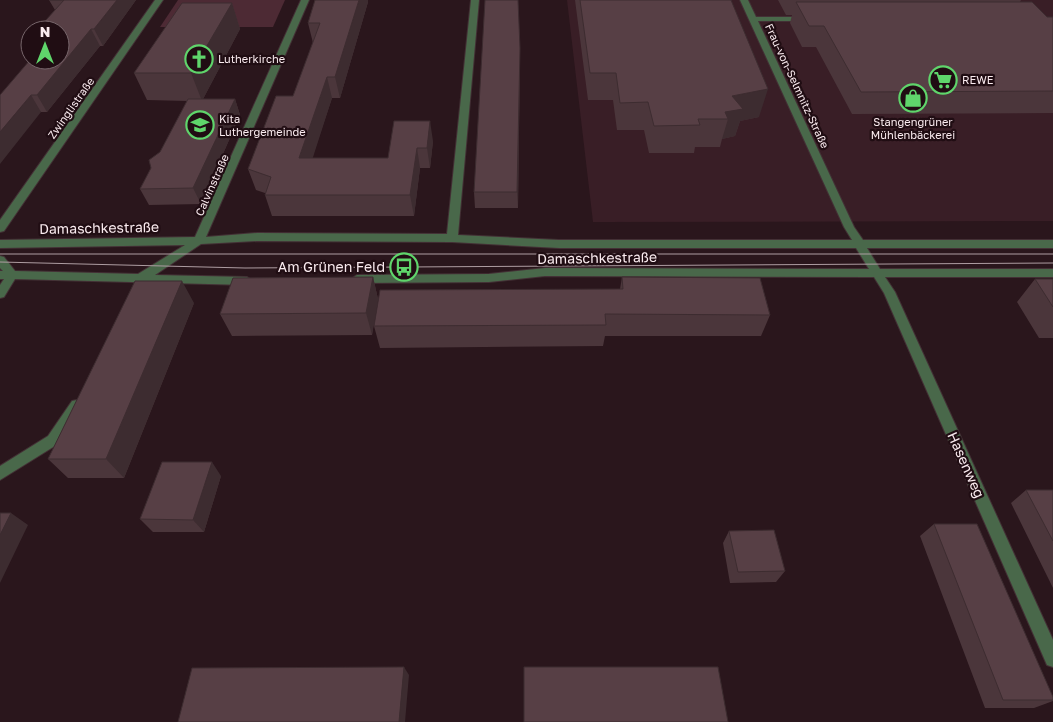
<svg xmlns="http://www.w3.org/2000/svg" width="1053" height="722" viewBox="0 0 1053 722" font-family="'Golos Text',sans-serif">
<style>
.built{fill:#391e26}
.green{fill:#4d2a34}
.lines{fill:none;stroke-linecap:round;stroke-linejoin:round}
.minor-casing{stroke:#433035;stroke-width:2}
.minor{fill:#49684a;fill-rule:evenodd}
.tram{stroke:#ae9da2;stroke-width:1}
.wall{fill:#4b363b}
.shaded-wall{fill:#3d2c30}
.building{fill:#573f45;stroke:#3d2c30}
.labels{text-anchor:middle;stroke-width:4.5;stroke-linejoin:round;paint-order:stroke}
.far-poi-label{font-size:11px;fill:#faebef;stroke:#200d13;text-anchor:start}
.far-street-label{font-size:11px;fill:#faebef;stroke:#200d13}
.street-label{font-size:14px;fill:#faebef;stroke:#200d13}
.poi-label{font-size:14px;fill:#faebef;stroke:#200d13;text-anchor:end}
</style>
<rect width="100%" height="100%" fill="#2a161c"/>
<path class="built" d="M567 0H1053V221L593 222Z"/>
<path class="green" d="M178 0H285L273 27H160Z"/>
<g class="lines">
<g class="minor-casing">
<path id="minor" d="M155 0H163L4 231 0 232V220Z
M301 0H309L206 237 257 233 447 234 471 0H479L458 235 559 240H852L844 227 740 0H748L756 17H809L810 19 806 21H758L854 227 863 240H1053V248H867L880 269H1053V277H885L895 292 1053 640V667L1047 665 884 293 874 277 545 276 489 282 357 283 351 279 357 275 489 274 545 268 869 269 856 248H559L452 242 257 241 201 244 155 275 247 277 253 281 247 285 15 279 4 297 0 298V285L4 279H0V271H3L0 268V256L4 257 15 271 138 274 185 245 0 248V240L195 237Z
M77 400 82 401 84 405 58 444 0 480V466L48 436 72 401Z"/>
</g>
<use href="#minor" class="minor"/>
<path class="tram" d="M0 254H1053
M0 262 245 268 1053 263"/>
</g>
<path class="wall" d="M49 0H136L103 46H100L47 112H41L0 95 60 60 55 10Z
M315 0H368V2L340 98H332L312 158H388L433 141 430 168H420L414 216H272L265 195V193L256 190 248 169 293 96 313 43 308 23Z
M575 0H731L759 117 740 121 735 136 722 139 720 147H695L694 153H649L644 130H617L613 100H588Z
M778 0H1021L1020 2 1047 17H1053V113L852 114 816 47H802L790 23 792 15H786Z
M232 3 240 29 203 99H235L240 115 201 204 149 205 140 189 188 101 147 100 134 73Z
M520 48 518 208H475L474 192Z
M373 277 378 299 372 335 232 336 220 314Z
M622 277 770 315 761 336H605L603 346 380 348 374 326 620 289Z
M1035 279H1053V338H1039L1017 302Z
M194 303 124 478H68L48 459Z
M221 476 204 532H153L140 519Z
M1026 490H1053V588L1011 503Z
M934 524 1053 697V701L1034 708H985L920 536Z
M729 531 785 571 776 582 730 583 723 543Z"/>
<path class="shaded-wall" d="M117 0H136L103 46 94 29Z
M359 0H368V2L340 98 335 77Z
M232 3 240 29 202 101 191 73Z
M91 29 100 46 47 112 37 95Z
M520 48V63L518 208 517 192Z
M327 77 332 98 306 179 299 158Z
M768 89 759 117 740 121 735 136 722 139 728 119 725 112 732 96Z
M31 95 41 112 0 164V132Z
M235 99 240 115 201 204 193 188Z
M430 121 433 141 430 168 427 148Z
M417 148 420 168 414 216 410 195Z
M373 277 378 299 372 335 366 313Z
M182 281 194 303 124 478 106 459Z
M212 462 221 476 204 532 193 520Z
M11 513 28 525 0 583V535Z
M404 667 409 675 405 722H399Z"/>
<path class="building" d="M49 0H117L94 29H91L37 95H31L0 132V95L30 60H60V30H37L64 0Z
M315 0H359L335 77H327L299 158H388L394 121H430L427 148H417L410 195H265L271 177 248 169 276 96H293L320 23H308Z
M485 0H518L520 48 517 192H474Z
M580 0H731L768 89 732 96 743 109 725 112 728 119H698L700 125 654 126 648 102 620 103 616 73H590Z
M796 2H1032L1047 17H1053V91L861 92 824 26H809Z
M182 3H232L191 73H134Z
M188 99H235L193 188 140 189 151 168 149 160 160 152Z
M373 277 366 313 220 314 233 278Z
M622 277 760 278 770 315 605 314 606 325 374 326 380 290 623 289Z
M1035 279H1053V307Z
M135 281H182L106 459H48Z
M162 462H212L193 520 140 519Z
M1026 490H1053V541Z
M0 513H11L0 535Z
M934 524H977L1053 697V700H1003Z
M774 530 785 571 738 572 729 531Z
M404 667 399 722H178L192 668Z
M524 667H718L728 722H524Z"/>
<defs>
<g id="church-ring" transform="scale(1.4375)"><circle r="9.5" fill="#200d13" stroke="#5fd56b" stroke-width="1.5"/><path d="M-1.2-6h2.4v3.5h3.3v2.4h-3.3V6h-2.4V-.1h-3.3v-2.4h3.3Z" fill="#5fd56b"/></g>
<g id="supermarket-ring" transform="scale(1.4375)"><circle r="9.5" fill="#200d13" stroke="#5fd56b" stroke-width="1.5"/><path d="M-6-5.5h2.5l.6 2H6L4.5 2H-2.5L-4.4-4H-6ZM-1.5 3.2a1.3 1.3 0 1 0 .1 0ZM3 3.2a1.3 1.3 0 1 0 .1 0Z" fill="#5fd56b"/></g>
<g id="shop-ring" transform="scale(1.4375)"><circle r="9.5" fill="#200d13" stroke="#5fd56b" stroke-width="1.5"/><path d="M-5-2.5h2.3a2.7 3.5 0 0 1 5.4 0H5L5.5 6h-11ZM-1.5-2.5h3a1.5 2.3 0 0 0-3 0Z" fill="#5fd56b"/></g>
<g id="school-ring" transform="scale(1.4375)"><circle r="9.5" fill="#200d13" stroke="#5fd56b" stroke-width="1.5"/><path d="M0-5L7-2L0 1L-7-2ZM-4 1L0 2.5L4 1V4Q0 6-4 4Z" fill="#5fd56b"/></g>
<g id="bus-ring" transform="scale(1.4375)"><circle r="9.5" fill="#200d13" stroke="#5fd56b" stroke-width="1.5"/><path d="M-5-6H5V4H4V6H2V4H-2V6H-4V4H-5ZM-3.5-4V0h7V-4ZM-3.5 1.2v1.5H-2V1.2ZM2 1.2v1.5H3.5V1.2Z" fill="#5fd56b"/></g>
</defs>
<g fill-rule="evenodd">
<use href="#church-ring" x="199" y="59"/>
<use href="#supermarket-ring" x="943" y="80"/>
<use href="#shop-ring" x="913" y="98"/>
<use href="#school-ring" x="200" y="125"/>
<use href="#bus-ring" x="404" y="267"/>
</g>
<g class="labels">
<g class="far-poi-label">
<text x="218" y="63">Lutherkirche</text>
<text x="962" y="84">REWE</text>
<text x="219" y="123">Kita<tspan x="219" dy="13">Luthergemeinde</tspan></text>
<text x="913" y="126" text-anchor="middle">Stangengrüner<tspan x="913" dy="13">Mühlenbäckerei</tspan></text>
</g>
<g class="far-street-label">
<text transform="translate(797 86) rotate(65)" y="4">Frau-von-Selmnitz-Straße</text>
<text transform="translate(71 108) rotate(-55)" y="4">Zwinglistraße</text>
<text transform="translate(212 185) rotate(-66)" y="4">Calvinstraße</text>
</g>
<g class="street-label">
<text transform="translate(99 228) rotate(-1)" y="5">Damaschkestraße</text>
<text transform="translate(597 258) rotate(-1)" y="5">Damaschkestraße</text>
<text transform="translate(966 465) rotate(66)" y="5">Hasenweg</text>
</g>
<g class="poi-label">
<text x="385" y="272">Am Grünen Feld</text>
</g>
</g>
<g transform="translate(45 45)"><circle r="24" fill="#200d13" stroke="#77666b"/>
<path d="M0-4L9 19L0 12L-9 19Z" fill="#5fd56b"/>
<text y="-8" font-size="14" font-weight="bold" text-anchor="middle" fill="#faebef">N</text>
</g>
</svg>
